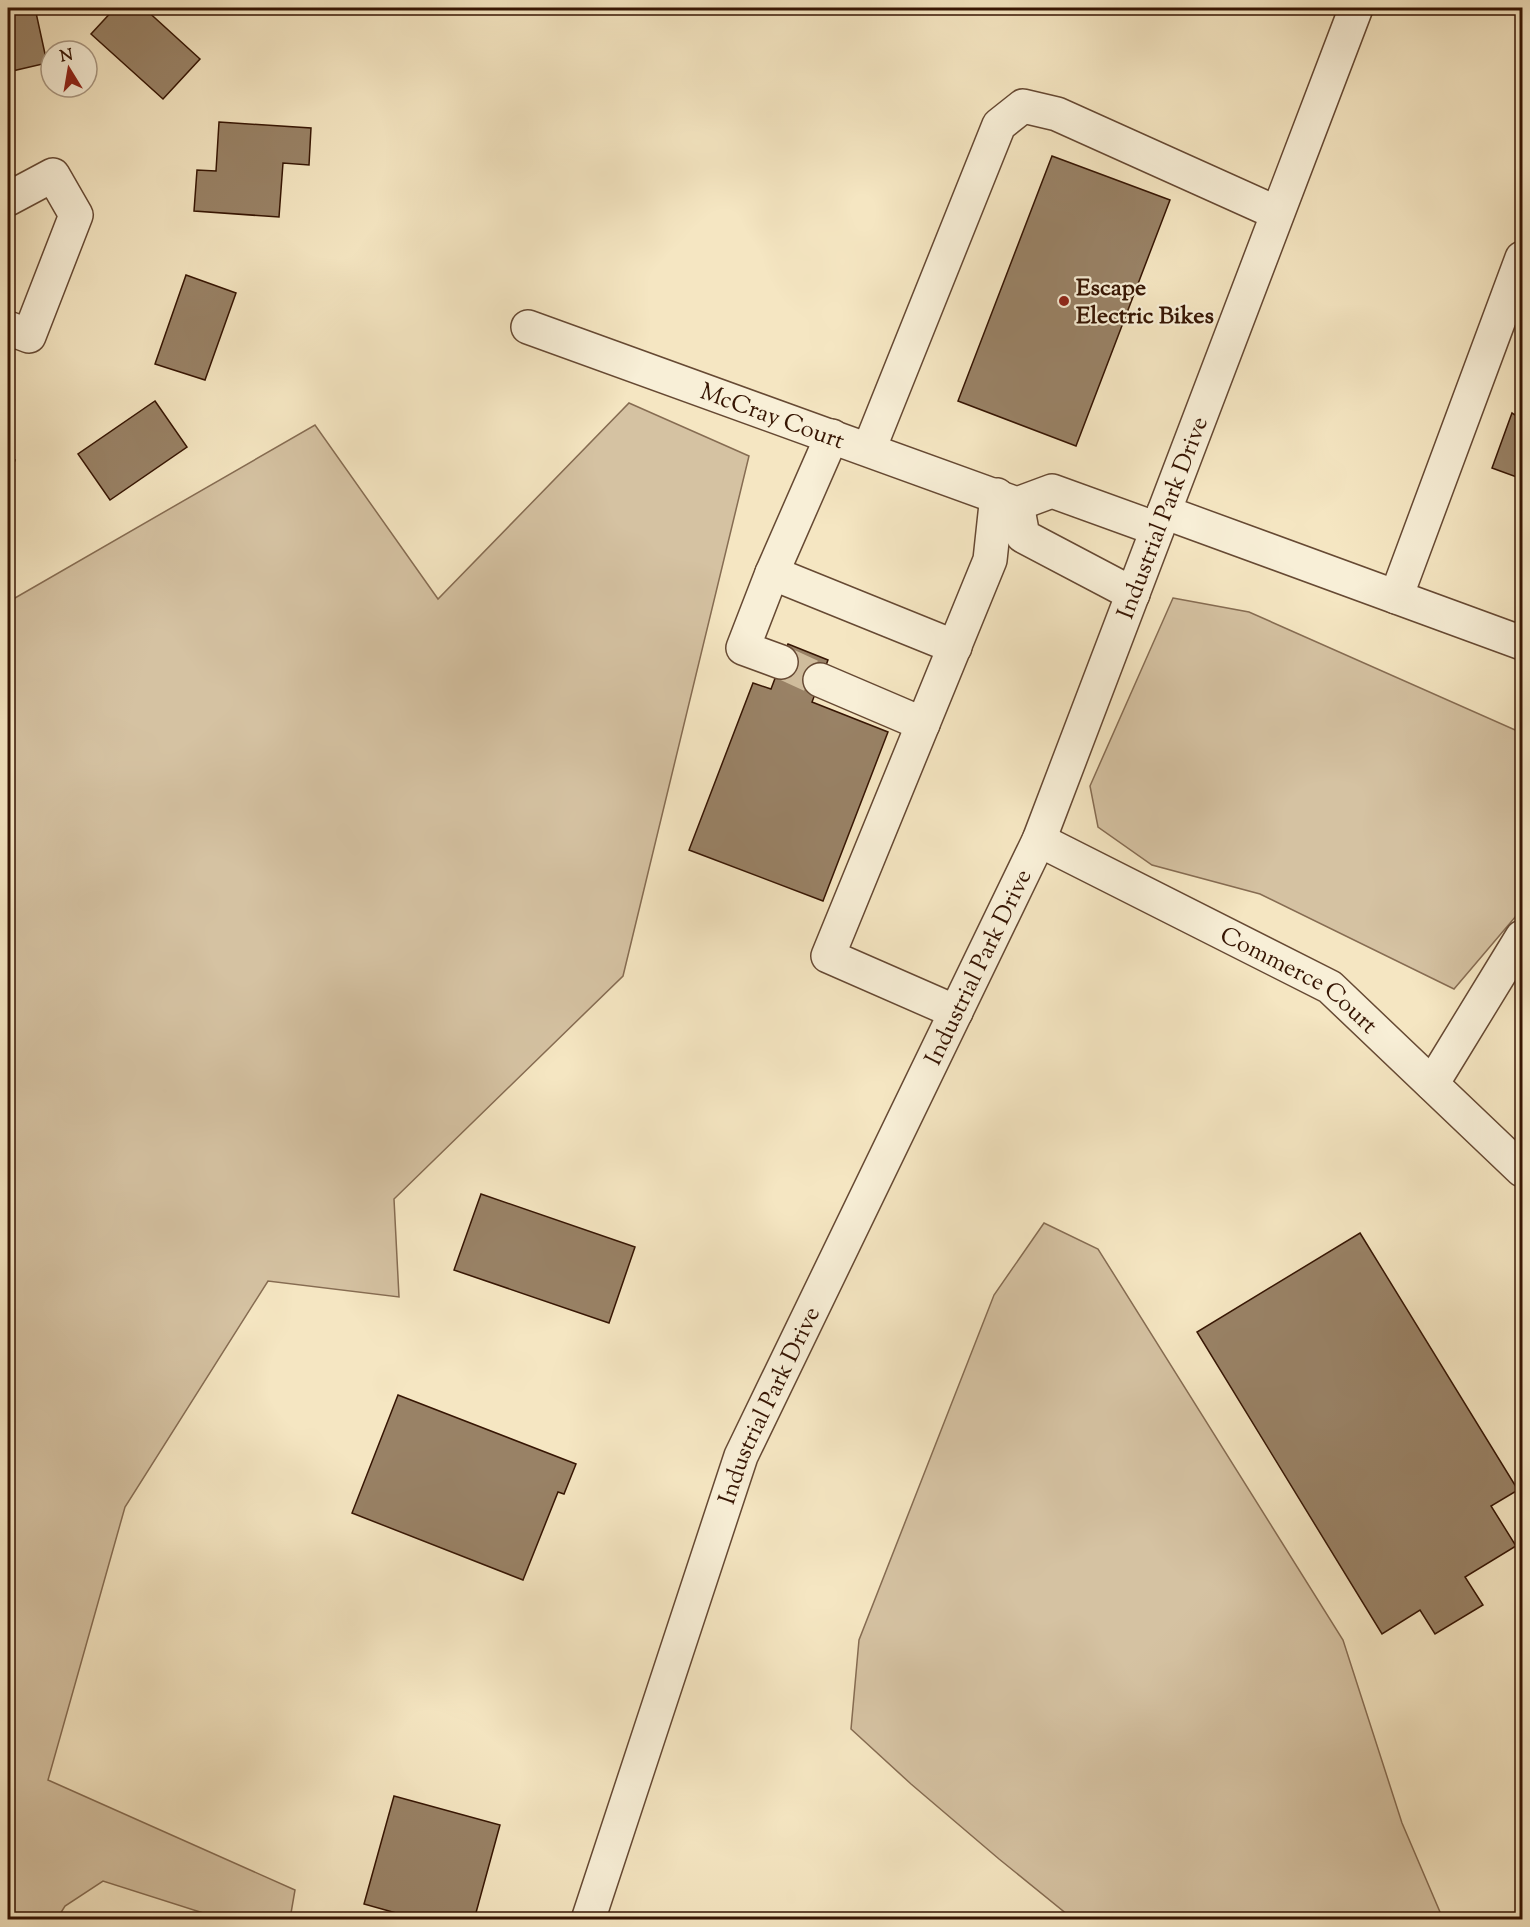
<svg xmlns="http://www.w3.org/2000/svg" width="1530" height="1927" viewBox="0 0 1530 1927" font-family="'Sorts Mill Goudy',serif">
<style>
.green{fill:#d5c2a2;stroke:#866c52;stroke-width:1.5}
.building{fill:#998266;stroke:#361503;stroke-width:1.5}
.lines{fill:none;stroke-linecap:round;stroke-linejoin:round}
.minor-tunnel{stroke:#cfbc9c;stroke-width:33;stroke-dasharray:33 16;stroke-linecap:butt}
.minor-casing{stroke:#664933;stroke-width:36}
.minor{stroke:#f8efd7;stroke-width:33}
.poi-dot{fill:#8f2418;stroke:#f8efd7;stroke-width:2}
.labels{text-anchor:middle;stroke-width:4.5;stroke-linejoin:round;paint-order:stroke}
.poi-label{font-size:24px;font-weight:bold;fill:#361503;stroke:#f8efd7;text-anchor:start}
.street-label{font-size:24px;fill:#361503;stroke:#f8efd7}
</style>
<rect width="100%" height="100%" fill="#f5e6c2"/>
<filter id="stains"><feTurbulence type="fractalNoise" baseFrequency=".00333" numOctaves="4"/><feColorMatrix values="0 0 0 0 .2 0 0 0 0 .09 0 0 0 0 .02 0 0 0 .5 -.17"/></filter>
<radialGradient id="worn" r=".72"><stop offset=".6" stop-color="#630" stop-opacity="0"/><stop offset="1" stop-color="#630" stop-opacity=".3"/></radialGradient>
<path class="green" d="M629 403 749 456 623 976 394 1199 399 1297 268 1281 125 1507 48 1780 295 1890 290 1919H222L103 1881 65 1906 57 1919H8V602L315 425 438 599Z
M1173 598 1249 612 1522 733V909L1454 989 1260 894 1152 865 1098 827 1090 786Z
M1044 1223 1098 1249 1343 1640 1402 1823 1443 1919H1073L999 1859 911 1784 851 1729 859 1640 994 1295Z"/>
<path class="building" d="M8 8H35L47 63 8 72Z
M115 8H144L200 59 163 99 91 34Z
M219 122 311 128 309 165 283 163 279 217 194 211 197 170 216 171Z
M1052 156 1170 200 1076 446 958 401Z
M186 275 236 293 205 380 155 364Z
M1522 395V479L1492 468 1512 413 1515 415Z
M155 401 187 447 110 500 78 454Z
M8 457 15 460 8 482Z
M788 644 828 660 812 702 888 732 823 901 689 850 753 683 771 689Z
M481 1194 635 1247 609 1323 454 1270Z
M1360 1233 1518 1490 1491 1506 1516 1546 1465 1577 1483 1605 1435 1634 1420 1610 1382 1634 1197 1332Z
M398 1395 576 1464 564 1494 558 1492 523 1580 352 1513Z
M394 1796 500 1825 474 1920H421L364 1904Z"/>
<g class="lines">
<path class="minor-tunnel" d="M781 662 820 680"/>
<g class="minor-casing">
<g id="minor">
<path d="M8 199 53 175 76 215 29 336 8 328"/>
<path id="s1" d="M528 327 1017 504 1052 491 1157 529"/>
<path d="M869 449 999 125 1023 106 1057 114 1277 213"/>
<path d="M1017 504 1023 536 1133 594"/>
<path d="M1164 512 1522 643"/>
<path d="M772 573 955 647"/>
<path d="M1396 597 1522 258"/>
<path d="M781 662 743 648 772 573 832 436"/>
<path d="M820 680 923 724"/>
<path id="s2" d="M1039 840 1330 987 1522 1170"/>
<path d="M956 1012 828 956 990 560 997 495"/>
<path d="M1432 1084 1522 937"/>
<path id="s3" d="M588 1920 741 1456 1039 840 1356 8"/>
</g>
</g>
<use href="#minor" class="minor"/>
</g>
<circle class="poi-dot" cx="1064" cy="301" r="6"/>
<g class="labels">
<g class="poi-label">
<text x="1076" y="295">Escape<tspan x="1076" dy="28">Electric Bikes</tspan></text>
</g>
<g class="street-label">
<text dy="8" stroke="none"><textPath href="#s1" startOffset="260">McCray Court</textPath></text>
<text dy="8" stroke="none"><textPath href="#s3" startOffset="1518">Industrial Park Drive</textPath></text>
<text dy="8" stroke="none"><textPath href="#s3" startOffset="1032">Industrial Park Drive</textPath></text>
<text dy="8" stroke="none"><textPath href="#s2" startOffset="296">Commerce Court</textPath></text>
<text dy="8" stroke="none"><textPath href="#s3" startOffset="546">Industrial Park Drive</textPath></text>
</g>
</g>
<rect width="1530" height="1927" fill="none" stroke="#f5e6c2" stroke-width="30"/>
<rect x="9" y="9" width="1512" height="1909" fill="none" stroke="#361503" stroke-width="3"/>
<rect x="15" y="15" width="1500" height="1897" fill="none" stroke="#361503" stroke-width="1.5"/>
<g transform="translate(69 69) rotate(349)"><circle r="28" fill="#f8efd7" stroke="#aa9882" stroke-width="1.5"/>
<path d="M0-4.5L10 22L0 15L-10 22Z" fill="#8f2418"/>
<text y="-9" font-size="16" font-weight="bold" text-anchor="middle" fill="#361503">N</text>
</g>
<rect width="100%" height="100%" filter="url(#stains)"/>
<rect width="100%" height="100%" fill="url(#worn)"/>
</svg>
